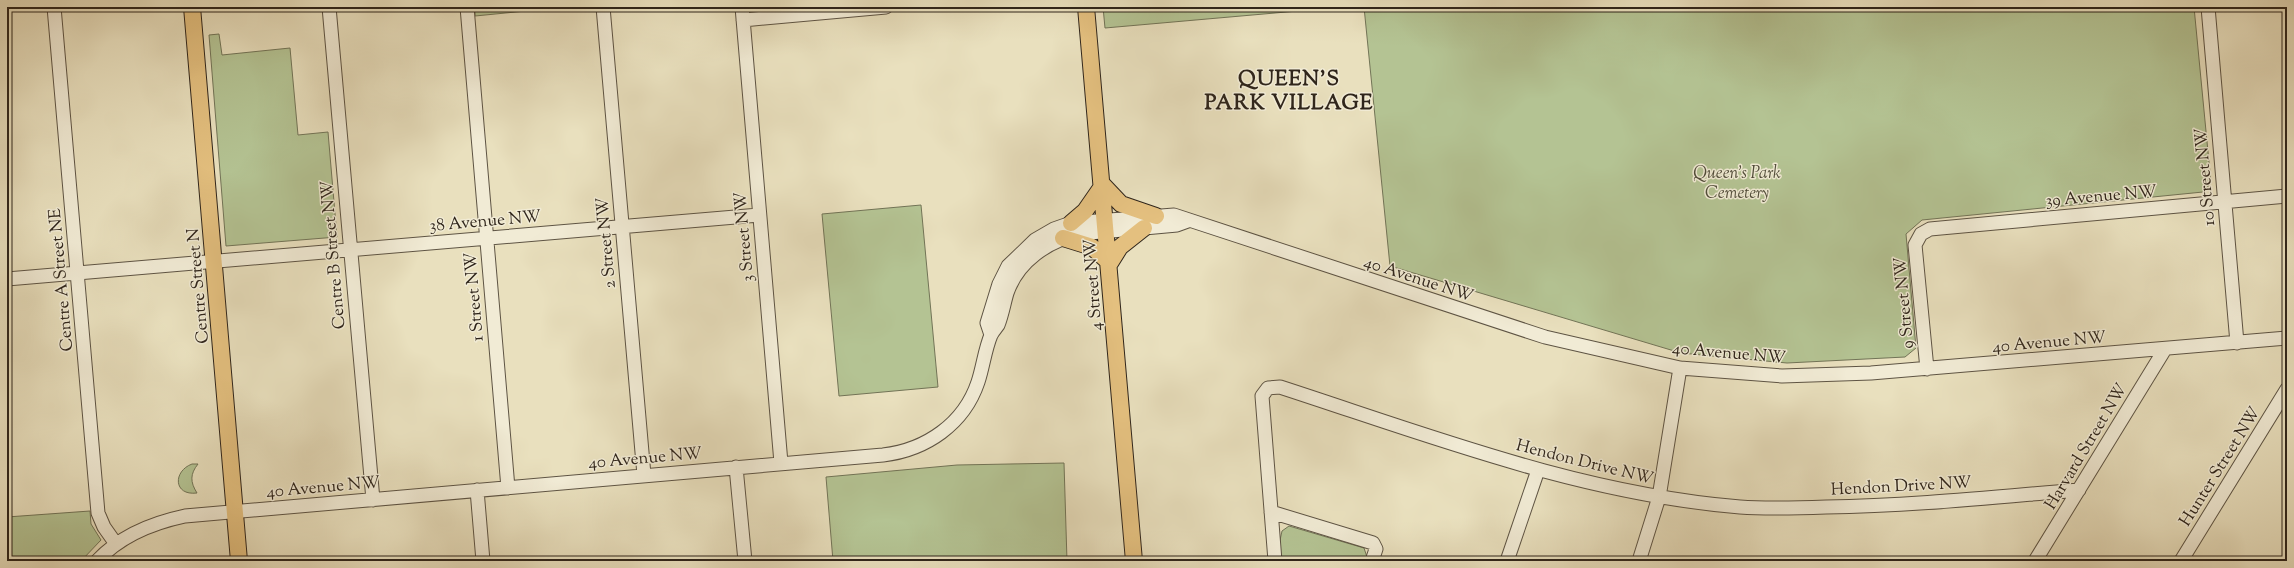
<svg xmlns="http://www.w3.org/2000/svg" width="2294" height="568" viewBox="0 0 2294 568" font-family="'Sorts Mill Goudy',serif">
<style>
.green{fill:#b4c393;stroke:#727457}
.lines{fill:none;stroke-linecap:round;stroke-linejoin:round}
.minor-casing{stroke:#5e5444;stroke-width:15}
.major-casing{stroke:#2f251b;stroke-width:18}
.minor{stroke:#f1ebd5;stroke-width:13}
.major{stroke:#e4c07f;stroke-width:16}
.labels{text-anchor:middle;stroke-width:3;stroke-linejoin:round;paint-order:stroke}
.park-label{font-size:17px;font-style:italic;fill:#504c39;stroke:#f1ebd5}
.street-label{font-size:17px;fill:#2f251b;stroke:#f1ebd5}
.district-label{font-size:21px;font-weight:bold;letter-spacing:1px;fill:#2f251b;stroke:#f1ebd5}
</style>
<rect width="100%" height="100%" fill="#e9e0be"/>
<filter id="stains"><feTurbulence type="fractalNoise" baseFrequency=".005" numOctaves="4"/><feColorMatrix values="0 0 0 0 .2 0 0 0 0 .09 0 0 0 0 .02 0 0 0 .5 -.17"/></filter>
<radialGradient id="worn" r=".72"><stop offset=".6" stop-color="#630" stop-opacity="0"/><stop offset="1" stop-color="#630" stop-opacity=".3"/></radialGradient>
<path class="green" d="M7 7H44V8L7 11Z
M475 7H536V10L475 16Z
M1103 7H1343L1105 28Z
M1364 7H2194L2211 183 2203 192 1922 220 1906 234 1916 348 1905 357 1787 363 1681 353 1390 266Z
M219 34 222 55 290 48 298 135 328 132 337 237 226 246 209 35Z
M921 205 938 387 839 396 822 214Z
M1064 463 1067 561H833L826 477 957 465Z
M192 464H198C190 474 190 482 197 493 173 496 173 471 192 464Z
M90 511 91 524 101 540 81 561H7V517Z
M1289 526 1364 548 1367 557 1366 561H1280L1279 545 1282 531Z"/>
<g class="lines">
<g class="minor-casing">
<path id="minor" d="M54 7 98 513 104 527 116 544
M329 7 373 500
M467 7 508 488
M603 7 644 475
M742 7 781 463
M2208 7 2237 343
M743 20 886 7
M7 279 759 215
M991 335 987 323 999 284 1008 266 1035 240 1054 229 1071 223 1174 215 1545 337 1680 368 1782 376 1871 373 2287 338
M1927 369 1915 245 1921 234 1930 229 2287 196
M736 467 745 561
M477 490 483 561
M1271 512 1373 543 1376 549 1372 561
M97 561C120 536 152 523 185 516L883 455C926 450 964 424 978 382 983 367 985 349 991 335 993 331 996 328 998 325 1002 315 1004 303 1007 293 1018 261 1048 241 1079 234L1177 225 1188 221
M1275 561 1262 396 1268 388 1280 387C1431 436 1581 494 1740 507 1768 509 1797 508 1826 507 1911 506 1995 497 2079 490
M1507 561 1538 470
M1639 561 1659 497 1680 368
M2035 561 2165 349
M2181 561 2287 389"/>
</g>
<g class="major-casing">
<path id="major" d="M192 7 239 561
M1086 7 1134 561
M1103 185 1121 204 1156 216
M1071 223 1085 211 1103 185
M1063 238 1092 247 1110 263
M1110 263 1120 247 1144 228"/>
</g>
<use href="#minor" class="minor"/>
<use href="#major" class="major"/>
</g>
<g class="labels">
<g class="park-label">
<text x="1737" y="178">Queen's Park<tspan x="1737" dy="20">Cemetery</tspan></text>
</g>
<g class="street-label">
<text transform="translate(2204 177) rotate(-95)" y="6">10 Street NW</text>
<text transform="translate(2101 195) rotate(-5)" y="6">39 Avenue NW</text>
<text transform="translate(485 220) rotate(-5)" y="6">38 Avenue NW</text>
<text transform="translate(743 237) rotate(-95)" y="6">3 Street NW</text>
<text transform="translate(605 243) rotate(-95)" y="6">2 Street NW</text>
<text transform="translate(332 255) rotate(-95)" y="6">Centre B Street NW</text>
<text transform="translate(1419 278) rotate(18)" y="6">40 Avenue NW</text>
<text transform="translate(60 280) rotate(-95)" y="6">Centre A Street NE</text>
<text transform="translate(1092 285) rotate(-94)" y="6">4 Street NW</text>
<text transform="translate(197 286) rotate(-95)" y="6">Centre Street N</text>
<text transform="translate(473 297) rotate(-95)" y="6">1 Street NW</text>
<text transform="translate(1903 303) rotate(-95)" y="6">9 Street NW</text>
<text transform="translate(2049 341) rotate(-5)" y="6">40 Avenue NW</text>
<text transform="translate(1729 352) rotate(5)" y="6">40 Avenue NW</text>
<text transform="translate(2085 446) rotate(-59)" y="6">Harvard Street NW</text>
<text transform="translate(645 457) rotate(-5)" y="6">40 Avenue NW</text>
<text transform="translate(1585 461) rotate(14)" y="6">Hendon Drive NW</text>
<text transform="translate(2219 466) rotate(-58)" y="6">Hunter Street NW</text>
<text transform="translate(1901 485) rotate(-3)" y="6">Hendon Drive NW</text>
<text transform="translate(323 486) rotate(-5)" y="6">40 Avenue NW</text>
</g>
<g class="district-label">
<text x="1289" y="85">QUEEN'S<tspan x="1289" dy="24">PARK VILLAGE</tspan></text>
</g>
</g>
<rect width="2294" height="568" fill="none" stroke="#e9e0be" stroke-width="24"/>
<rect x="8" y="8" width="2278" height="552" fill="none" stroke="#2f251b" stroke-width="2"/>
<rect x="12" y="12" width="2270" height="544" fill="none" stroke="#2f251b"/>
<rect width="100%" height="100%" filter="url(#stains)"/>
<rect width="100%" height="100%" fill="url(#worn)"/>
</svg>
